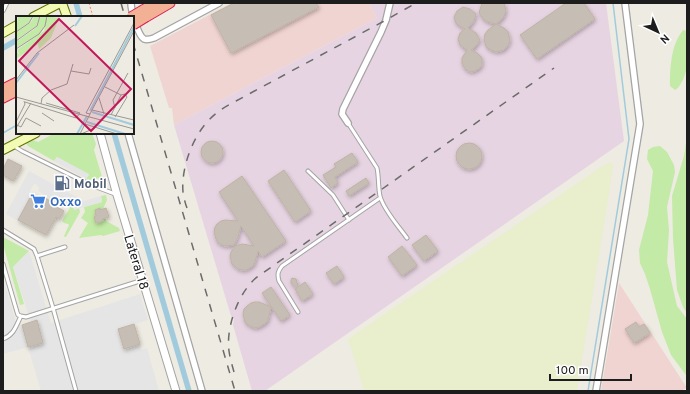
<svg xmlns="http://www.w3.org/2000/svg" width="690" height="394" viewBox="0 0 690 394" font-family="Overpass,sans-serif">
<style>
.commercial{fill:#f0d4d1}
.industrial{fill:#e7d4e2}
.farmland{fill:#e9eecd}
.grass{fill:#c3eaa6}
.parking{fill:#e5e5e5}
.lines{fill:none;stroke-linecap:round;stroke-linejoin:round}
.stream{stroke:#a1cbdd;stroke-width:1.5}
.canal{stroke:#a1cbdd;stroke-width:5.5}
.building{fill:#c6beb5;stroke:#c0b3a4;filter:url(#shadow)}
.service-casing{stroke:#a4a4a4;stroke-width:5}
.minor-casing{stroke:#a4a4a4;stroke-width:8}
.tertiary-casing{stroke:#a4a4a4;stroke-width:9}
.secondary-casing{stroke:#607403;stroke-width:10}
.trunk-casing{stroke:#db2153;stroke-width:11}
.path{stroke:#fc8065;stroke-width:1;stroke-dasharray:2 2;stroke-linecap:butt}
.service{stroke:#fff;stroke-width:3}
.minor{stroke:#fff;stroke-width:5.5}
.tertiary{stroke:#fff;stroke-width:7}
.secondary{stroke:#f2fab4;stroke-width:8}
.trunk{stroke:#f2b095;stroke-width:9}
.rail{stroke:#6b6b6b;stroke-width:1.5;stroke-dasharray:8 8;stroke-linecap:butt}
.trunk-bridge-casing{stroke:#db2153;stroke-width:11;stroke-linecap:butt}
.trunk-bridge{stroke:#f2b095;stroke-width:9}
.labels{text-anchor:middle;stroke-width:3;stroke-linejoin:round;paint-order:stroke}
.service-label{font-size:13px;font-weight:bold;fill:#4e5e75;stroke:#fff;text-anchor:start}
.shop-label{font-size:13px;font-weight:bold;fill:#366cbe;stroke:#fff;text-anchor:start}
.street-label{font-size:13px;fill:#1d1d1d;stroke:#fff}
.inset-river{fill:none;stroke:#a1cbdd;stroke-width:2}
.inset-road{fill:none;stroke:#9a9993;stroke-width:1}
.view{fill:#c2185b;fill-opacity:0.15;stroke:#c2185b;stroke-width:2}
.inset-edge{fill:none;stroke:#1d1d1d;stroke-width:2}
</style>
<defs>
<filter id="shadow"><feDropShadow dx="1" dy="2" stdDeviation="2" flood-color="#0004"/></filter>
</defs>
<rect width="100%" height="100%" fill="#eeebe2"/>
<path class="commercial" d="M232 3H369L377 18 174 125 172 108H169L150 46Z
M619 283 687 388 680 391H601Z"/>
<path class="industrial" d="M369 3H606L624 141 265 391H252L233 325 234 319 231 316 174 125 377 18Z"/>
<path class="farmland" d="M610 162 613 164V168L577 391H364L348 339 604 165Z"/>
<path class="grass" d="M683 30 687 31V68L683 80 678 88 675 90 670 86C670 67 671 45 683 30Z
M687 123V313L683 307 677 290 673 238 672 196 684 156 686 143Z
M55 133H92L96 144 94 150 102 177 89 181 86 179 89 175 57 157 54 161 28 146 26 143 33 140 38 142Z
M660 146 667 152 674 165 675 172 667 207 669 230 667 262 677 306 687 319V380L686 375 671 355 662 332 650 289 645 274 640 263 639 250 648 215 653 171 647 159 648 150 653 147Z
M106 195 107 200 103 209 100 210V208L95 210 96 216 94 217 96 223 102 221V219L106 218V221L119 228 120 231 103 236 101 235 79 238 88 223 81 218 85 212 84 207 102 202 101 196Z
M73 205 74 210 79 208 80 212 66 237H65L64 236 69 225 68 224 64 223 62 221 71 206Z
M3 237 29 251 13 267 24 304 20 305 3 244Z"/>
<path class="parking" d="M57 157 89 174 86 179 54 161Z
M29 171 84 201 101 196 102 202 74 210 73 205 71 206 69 209 38 191 39 187 36 184H35L33 185 29 193 32 195 18 221 6 214Z
M29 251 51 323 140 294 148 320 119 329 140 344 141 350 147 348 159 391H41L28 347 3 354V278L17 326 22 325 29 347 43 342 37 321 31 322 13 267Z"/>
<g class="lines">
<path class="stream" d="M3 133 17 125
M588 391 629 139 613 3"/>
<path class="canal" d="M76 3 80 17
M3 48 17 40
M114 133 189 391"/>
</g>
<path class="building" d="M234 3H316L319 7 231 53 211 15Z
M482 3H504L506 11 503 18 496 24 488 22 484 20 479 13Z
M566 3H584L595 19 537 59 520 35Z
M463 7 470 9 476 14 474 21 468 28 473 31 476 33 480 40 476 46 471 50 477 53 482 58V65L480 68 475 71 471 72 466 70 462 64V58L467 50 460 45 458 39 460 33 465 29 458 25 456 23 454 17 457 11Z
M496 24 504 28 508 32 510 40 509 44 504 50 496 52 489 49 486 46 484 40 485 34 488 30Z
M201 152a11 11 0 1 1 22 0a11 11 0 1 1-22 0Z
M456 156a13 13 0 1 1 26 0a13 13 0 1 1-26 0Z
M352 153 358 162 335 177 338 183 331 188 323 175 336 167 334 164Z
M8 159 22 166 13 181 3 175V169Z
M284 170 311 211 295 222 268 181Z
M242 176 286 241 262 257 258 251 255 262 253 266 246 270H242L238 269 232 264 230 256 231 252 235 246 242 244 254 246 241 226 238 237 234 245 225 246 218 243 216 239 214 232 215 227 217 224 221 221 225 220 238 221 219 192Z
M366 178 369 183 349 196 346 191Z
M32 194 42 199V198H43L44 197 50 201V203L64 211 59 219 56 217 46 235 18 220Z
M100 208V210L106 208 109 217 102 219 103 221 96 223 94 217 96 216 95 210Z
M426 235 438 251 424 261 412 245Z
M402 246 417 265 402 276 388 257Z
M337 266 344 277 334 284 326 273Z
M292 278 296 279 298 287 305 282 313 294 302 301 295 289 297 288 291 283V280Z
M271 287 290 315 281 321 262 293Z
M255 302H259L271 307 268 320 266 323 259 327 255 328 248 325 245 322 243 314 244 309 247 306 251 303Z
M37 320 43 343 28 347 22 325Z
M636 322 639 327 644 324 650 333 634 343 625 329Z
M134 324 140 344 124 349 118 329Z"/>
<g class="lines">
<g class="service-casing">
<path id="service" d="M3 11 7 3
M348 123 377 168C379 177 378 187 380 196 383 209 399 227 407 238
M14 146 22 151 91 185 115 194
M308 171 333 195 349 220
M3 230 34 249 37 256 53 308 76 391
M37 256 65 247
M3 264 17 312 18 315 21 316 26 317 143 280
M298 312 279 281C277 274 278 271 282 266L380 198
M3 339C14 335 16 326 21 316"/>
</g>
<g class="minor-casing">
<path id="minor" d="M131 3C131 10 138 36 144 39 147 40 151 39 154 38L219 3
M348 123 342 114 343 109 381 32 386 20 390 3
M128 133 202 391
M596 391 640 124 625 3"/>
</g>
<g class="tertiary-casing">
<path id="tertiary" d="M100 133 117 195 176 391"/>
</g>
<g class="secondary-casing">
<path id="secondary" d="M62 3 67 17
M33 17 60 3
M3 33 17 25
M3 150 36 133"/>
</g>
<g class="trunk-casing">
<path id="trunk" d="M143 10 155 3
M146 17 170 3
M3 89 17 82
M3 98 17 91"/>
</g>
<path class="path" d="M89 3 93 17"/>
<use href="#service" class="service"/>
<use href="#minor" class="minor"/>
<use href="#tertiary" class="tertiary"/>
<use href="#secondary" class="secondary"/>
<use href="#trunk" class="trunk"/>
<path class="rail" d="M121 3 125 17
M133 43 235 391
M187 208C185 203 184 198 183 192 181 169 192 138 208 121 216 112 226 106 236 101L386 20 416 3
M234 372C232 365 230 358 229 351 226 330 236 299 251 283 253 280 257 277 260 275L554 68"/>
<g class="trunk-bridge-casing">
<path id="trunk-bridge" d="M131 17 143 10
M133 25 146 17"/>
</g>
<use href="#trunk-bridge" class="trunk-bridge"/>
</g>
<defs>
<g id="fuel-bare" transform="scale(1.2)"><path d="M-5.5-6h7V0h2V4h1.3V-2.5L3-4.5l.8-.8L6-3V5H2.5V1h-1V6h-7ZM-4.2-4.7v3.2H.2V-4.7Z" fill="#5c6f8a" stroke="#fff" stroke-width="2.5" paint-order="stroke"/></g>
<g id="supermarket-bare" transform="scale(1.2)"><path d="M-6-5.5h2.5l.6 2H6L4.5 2H-2.5L-4.4-4H-6ZM-1.5 3.2a1.3 1.3 0 1 0 .1 0ZM3 3.2a1.3 1.3 0 1 0 .1 0Z" fill="#3f7fe0" stroke="#fff" stroke-width="2.5" paint-order="stroke"/></g>
</defs>
<g fill-rule="evenodd">
<use href="#fuel-bare" x="62" y="183"/>
<use href="#supermarket-bare" x="38" y="201"/>
</g>
<g class="labels">
<g class="service-label">
<text x="74" y="188">Mobil</text>
</g>
<g class="shop-label">
<text x="50" y="206">Oxxo</text>
</g>
<g class="street-label">
<text transform="translate(137 262) rotate(73)" y="5">Lateral 18</text>
</g>
</g>
<g transform="translate(16 16)">
<rect width="118" height="118" fill="#eeebe2"/>
<path d="M2 0H16L13 6 0 16ZM18 0H24L20 10 0 24V17L15 6ZM25 0H31L30 9 23 18 0 32V26L20 12ZM32 0 43 2 35 22 23 33 22 28 0 43V35L4 39 1 34 28 15Z" fill="#c3eaa6"/>
<path class="inset-river" d="M59 10 66 0M0 67 23 37M74 95 118 11M76 96 118 109M71 106 109 118M61 118 71 100"/>
<path class="inset-road" d="M0 16 13 7 17 0M0 25 21 10 24 0M0 33 23 18 29 10 31 0M55 55 73 58 75 52M0 64 21 37 58 9M89 71 105 79 95 99M0 81 118 113M83 82 88 98M9 86 60 102 64 97 30 87M25 88 26 82 35 74 51 68 57 48M99 92 97 84 112 57M76 94 118 15M26 97 38 105M74 98 70 97 118 7M99 101 111 81 109 78 105 79M0 106 9 88 8 85M69 108 101 118M1 109 5 111 10 102 25 110M0 112 15 87M64 118 76 94 118 104M65 118 79 112"/>
<path class="view" d="M43 3 115 73 75 115 3 45Z"/>
<rect width="118" height="118" class="inset-edge"/>
</g>
<rect width="690" height="394" fill="none" stroke="#1d1d1d" stroke-width="8"/>
<g transform="translate(658 32) rotate(136)" stroke="#ffffff" stroke-width="3" paint-order="stroke">
<path d="M0-3L7 15L0 10L-7 15Z" fill="#1d1d1d"/>
<text y="-6" font-size="11" font-weight="bold" text-anchor="middle" fill="#1d1d1d">N</text>
</g>
<path d="M550 374v6h81v-6" fill="none" stroke="#1d1d1d" stroke-width="2"/>
<text x="556" y="374" font-size="12" fill="#1d1d1d" stroke="#ffffff" stroke-width="3" paint-order="stroke">100 m</text>
</svg>
